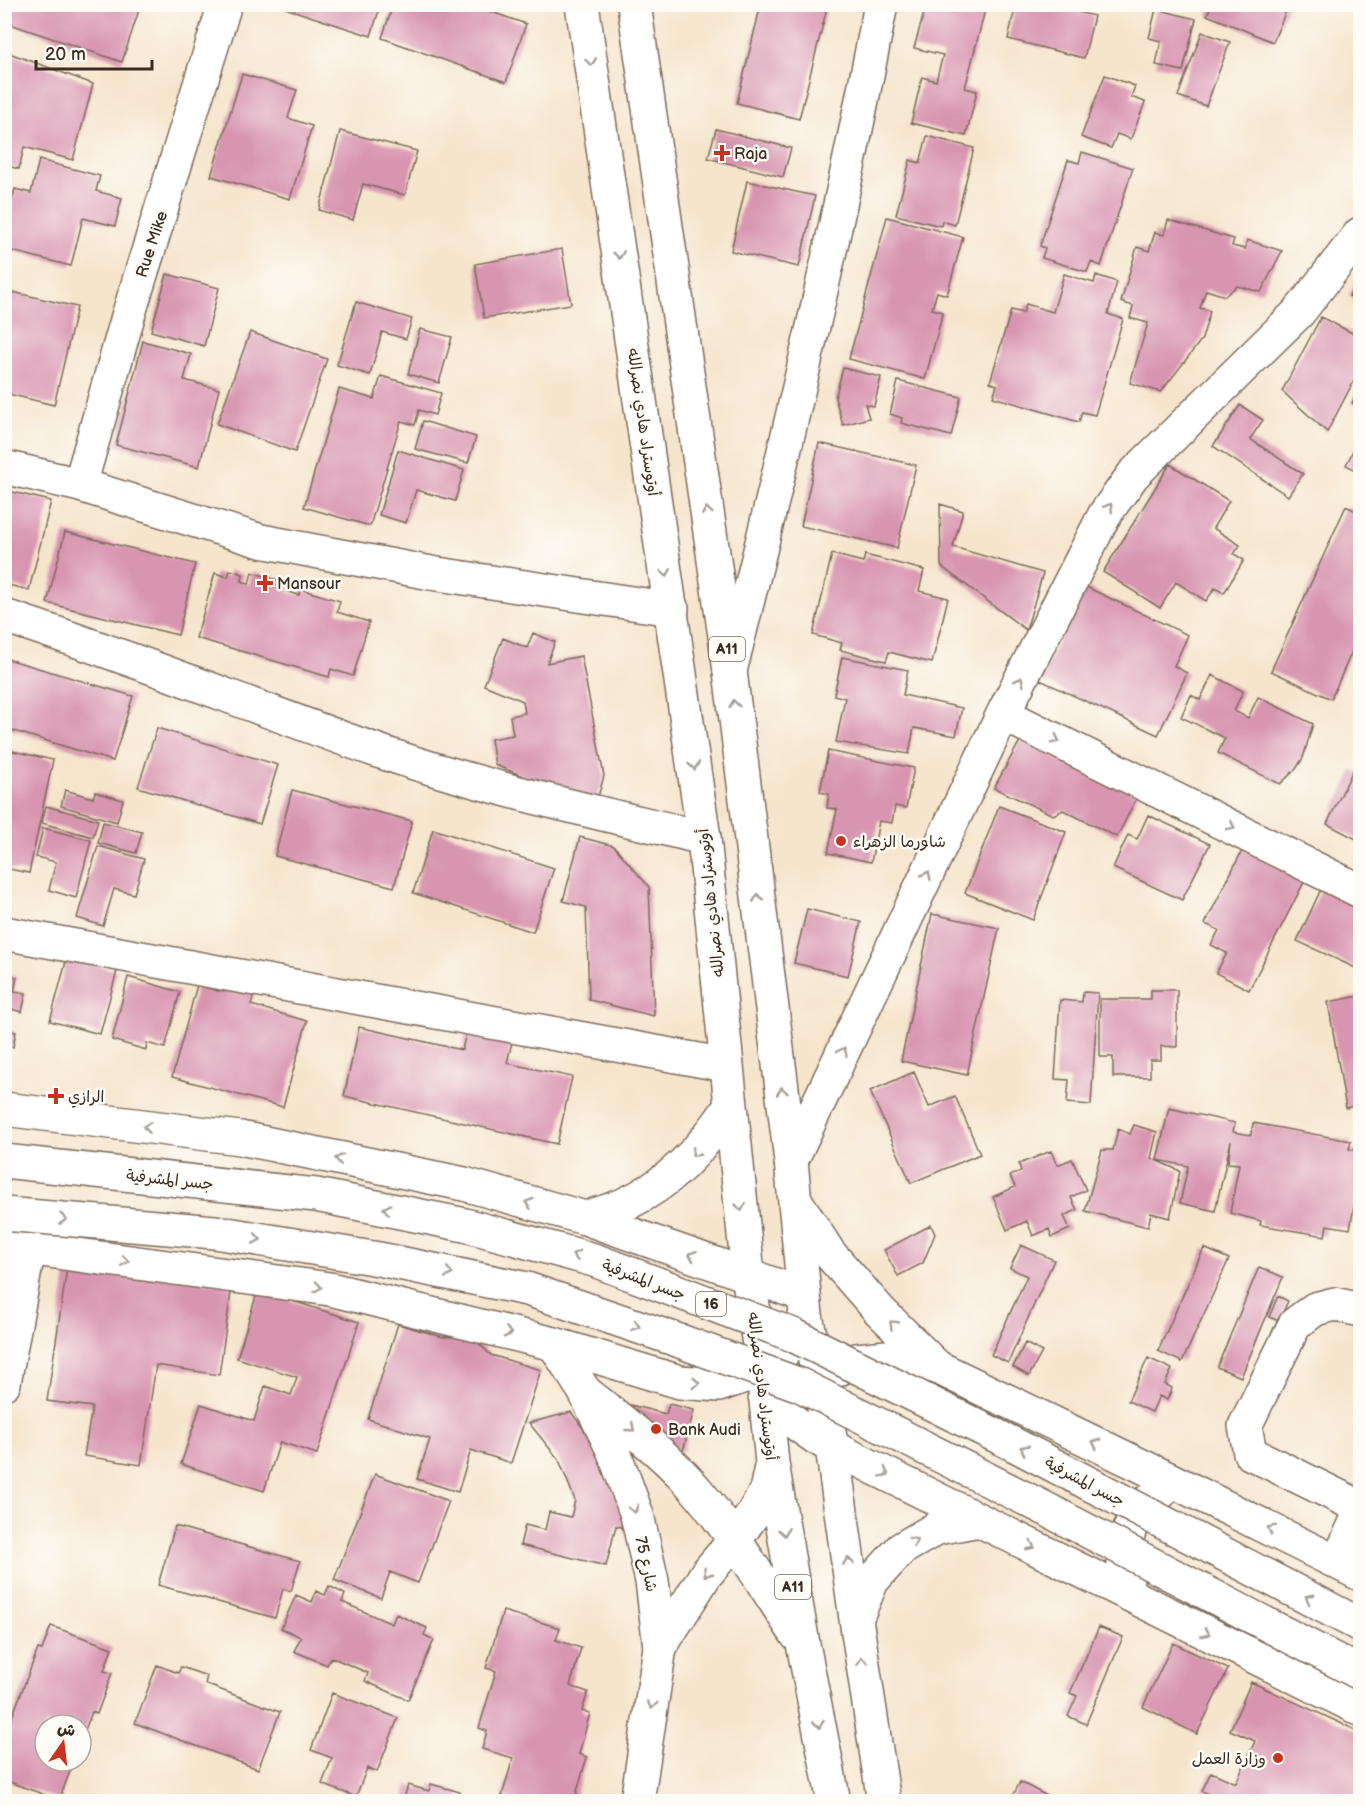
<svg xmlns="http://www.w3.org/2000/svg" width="1365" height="1806" viewBox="0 0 1365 1806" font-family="'Balsamiq Sans','Playpen Sans Arabic',sans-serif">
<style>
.building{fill:#d895b0}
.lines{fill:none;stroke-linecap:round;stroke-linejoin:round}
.minor-casing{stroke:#7c6b5b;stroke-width:36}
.highway-casing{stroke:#7c6b5b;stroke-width:36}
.minor{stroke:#fff;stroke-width:33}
.highway{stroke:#fff;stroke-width:33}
.major-bridge-casing{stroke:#7c6b5b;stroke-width:36;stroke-linecap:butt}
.major-bridge{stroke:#fff;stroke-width:33}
.oneway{stroke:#a79f9a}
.poi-dot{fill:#c8321e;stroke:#fdfcf7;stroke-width:2}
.labels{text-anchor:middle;stroke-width:5;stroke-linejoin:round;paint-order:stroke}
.shield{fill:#fdfcf7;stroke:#75695f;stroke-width:1.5}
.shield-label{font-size:15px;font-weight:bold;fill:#3b2a1e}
.poi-label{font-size:16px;fill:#3b2a1e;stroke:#fdfcf7;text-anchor:start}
.street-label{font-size:16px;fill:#3b2a1e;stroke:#fdfcf7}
</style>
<rect width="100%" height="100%" fill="#fdfcf7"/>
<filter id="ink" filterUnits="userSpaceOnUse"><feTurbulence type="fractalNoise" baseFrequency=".0167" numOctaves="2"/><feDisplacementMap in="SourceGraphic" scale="12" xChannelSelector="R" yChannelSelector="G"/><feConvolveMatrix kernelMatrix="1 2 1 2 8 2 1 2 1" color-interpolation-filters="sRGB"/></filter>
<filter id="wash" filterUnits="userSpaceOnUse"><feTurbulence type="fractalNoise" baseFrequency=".008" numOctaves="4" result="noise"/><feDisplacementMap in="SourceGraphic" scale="24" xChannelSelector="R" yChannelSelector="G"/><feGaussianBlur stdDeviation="1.35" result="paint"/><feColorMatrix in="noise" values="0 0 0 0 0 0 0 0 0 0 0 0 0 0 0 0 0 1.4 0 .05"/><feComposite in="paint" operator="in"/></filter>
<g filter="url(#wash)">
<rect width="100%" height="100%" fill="#f6e5cd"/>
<g id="blocks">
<path class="building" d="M4 4H141L122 62 4 22Z
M273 4H381L371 36Z
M761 4H828L799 119 737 103Z
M955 4H965L985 10 965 88 977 91 966 136 911 123 922 77 936 81 943 55 914 48 924 13 939 8 953 12Z
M1016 4H1046L1094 16 1084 58 1008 39Z
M1212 4H1285L1288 6 1273 42 1207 15Z
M393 5H472L526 24 506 82 382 38Z
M1156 9 1196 19 1183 71 1156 65 1161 41 1149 38Z
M1202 32 1230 42 1206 106 1178 96Z
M4 51 93 84 73 160 24 147 19 169 4 165Z
M242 74 297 90 288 118 312 126 290 199 211 176Z
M1105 75 1135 86 1131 97 1145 102 1131 139 1117 134 1111 148 1081 137Z
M716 129 791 148 783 177 708 158Z
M340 131 417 151 405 195 363 184 353 220 319 210Z
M927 136 974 148 955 225 942 221 941 226 896 215 910 160 920 163Z
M1082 152 1133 168 1101 266 1091 262 1087 272 1042 258 1045 248 1040 246 1068 160 1079 163Z
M39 160 100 176 96 191 122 198 115 226 83 218 71 266 4 249V231L15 189 31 193Z
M747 181 815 196 799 267 731 251Z
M887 217 963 237 947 295 937 292 932 309 943 312 925 379 849 359Z
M1168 220 1234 239 1232 246 1245 249 1247 240 1282 251 1261 292 1237 286 1225 296 1206 290 1200 308 1210 311 1202 339 1161 392 1130 383 1148 323 1130 318 1133 306 1121 302 1137 247 1149 251 1155 232 1164 235Z
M562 249 571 304 484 318 475 264Z
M167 274 219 288 204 346 151 331Z
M1064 274 1094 283 1096 275 1117 282 1108 314 1123 319 1095 415 1082 412 1079 422 993 397 997 385 990 382 1011 310 1023 313 1026 304 1053 312Z
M1360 274V303L1349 296Z
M4 290 77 307 54 405 4 393Z
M356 302 412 319 406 339 382 332 370 375 337 365Z
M1321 317 1360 337V369L1327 432 1282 391Z
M420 329 452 337 439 383 408 374Z
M250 332 327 359 295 452 217 424Z
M143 341 191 354 184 380 219 389 199 467 116 445Z
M843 368 881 377 874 406 865 404 869 418 843 425 835 398Z
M381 376 441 393 435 415 419 410 415 425 401 421 370 526 304 507 339 389 374 399Z
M898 381 961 397 951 436 901 423 902 418 890 414Z
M1360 385V407L1352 403Z
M1240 405 1263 420 1250 439 1303 474 1288 496 1213 446Z
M423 421 476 437 468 463 415 449Z
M1360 437V472L1346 465Z
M819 443 916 465 897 548 801 526Z
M398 450 464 470 455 501 416 490 406 523 379 515Z
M1170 464 1229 501 1213 528 1240 545 1234 554 1244 560 1224 593 1215 588 1206 601 1176 582 1160 608 1103 572Z
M4 490 51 501 29 590 4 584Z
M940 504 963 511 953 547 1043 573 1026 630 941 566Z
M1346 506 1360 513V633L1331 699 1271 671Z
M65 532 195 564 178 635 47 603Z
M832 554 863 562 865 555 924 570 919 591 948 598 932 663 889 652 886 661 840 650 842 643 813 635Z
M230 570 243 574 242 581 249 584 252 572 290 584 288 592 299 595 300 589 340 601 337 612 369 622 353 676 331 669 329 677 196 638 215 573 228 577Z
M1084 586 1188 635 1174 666 1187 673 1158 735 1040 680Z
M533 633 555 642 547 663 581 656 604 776 598 797 587 802 495 765 491 739 513 735 510 716 525 713 523 701 484 685 503 638 527 648Z
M842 657 908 670 903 695 962 708 956 736 914 728 909 754 836 742 845 698 834 695Z
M4 658 133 696 113 761 4 728Z
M1212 675 1243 691 1234 711 1248 718 1258 697 1313 724 1303 758 1296 769 1280 784 1218 753 1225 738 1181 717 1191 695 1200 700Z
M157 728 278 765 260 824 138 787Z
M1021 739 1138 795 1117 837 1063 810 1053 815 994 788Z
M4 749 53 760 29 873 4 868Z
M828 751 914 768 906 808 895 806 892 823 879 821 871 862 828 853 837 809 827 808 829 794 820 792Z
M1353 770 1360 774V841L1327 824Z
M65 790 93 798 95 792 123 800 117 822 61 806Z
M292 790 412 821 394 887 275 856Z
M46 806 98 820 93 837 42 823Z
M999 806 1066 832 1033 920 965 893Z
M1148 815 1210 844 1182 900 1113 868 1128 835 1137 839Z
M103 822 142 832 136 853 98 843Z
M43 828 91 840 76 898 49 890 56 862 36 857Z
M433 829 554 868 533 932 413 893Z
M580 837 614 846 649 887 654 1016 589 1000 586 907 563 901Z
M98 846 144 859 134 894 114 889 103 926 77 918Z
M1243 849 1305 880 1249 990 1216 973 1227 953 1211 945 1219 930 1205 924Z
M1322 887 1360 904V970L1297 941Z
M807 909 861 922 848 976 794 963Z
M932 914 999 928 967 1075 901 1061Z
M67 958 117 971 100 1034 50 1021Z
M4 974 17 977 14 991 26 993 22 1012 11 1009 7 1030 16 1032 13 1047 4 1045Z
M128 977 180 992 165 1048 147 1043 146 1050 112 1040Z
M222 978 256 987 251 1005 307 1021 283 1107 172 1077 197 985 219 991Z
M1151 990H1177V1047L1161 1046V1060H1150V1077H1113V1057H1100V999H1151Z
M1083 992 1098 993 1091 1105 1067 1103 1069 1080 1055 1079 1060 1000 1082 1002Z
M1360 996V1109L1355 1110 1354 1106 1346 1108 1328 1002Z
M359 1027 462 1050 467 1028 513 1038 507 1063 572 1077 557 1144 344 1096Z
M914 1072 929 1107 955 1096 980 1154 911 1183 870 1091Z
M1169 1108 1235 1123 1233 1132 1251 1135 1253 1123 1351 1141 1349 1149 1360 1151V1180L1359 1179 1350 1229 1327 1225 1325 1236 1260 1225 1261 1221 1230 1213 1239 1164 1228 1163 1231 1141 1215 1211 1180 1203 1188 1166 1157 1160Z
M1134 1125 1157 1132 1151 1158 1180 1171 1170 1218 1151 1213 1148 1227 1085 1211 1102 1150H1113L1118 1129 1130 1134Z
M1051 1151 1057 1165 1072 1159 1086 1190 1071 1197 1077 1210 1064 1216 1070 1229 1052 1237 1049 1229 1033 1236 1027 1221 1007 1230 993 1197 1015 1187 1010 1176 1021 1171 1019 1164Z
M931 1225 935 1234 923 1263 898 1276 884 1250Z
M1021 1245 1054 1260 1008 1363 991 1355 1027 1276 1010 1268Z
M1204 1248 1229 1259 1182 1362 1158 1351Z
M68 1261 232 1286 219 1375 156 1365 141 1465 84 1456 92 1407 47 1401Z
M1259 1267 1283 1277 1241 1377 1217 1367Z
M258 1290 359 1322 317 1454 280 1442 264 1491 181 1464 201 1404 254 1421 265 1386 291 1395 297 1377 237 1358Z
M1278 1296 1288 1301 1279 1321 1269 1317Z
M398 1324 443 1337 471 1336 491 1355 541 1370 511 1463 471 1450 458 1492 417 1479 430 1439 368 1419Z
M1025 1343 1042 1352 1029 1376 1013 1367Z
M1148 1358 1172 1369 1165 1384 1172 1388 1167 1400 1159 1396 1152 1412 1128 1401Z
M669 1404 694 1410 683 1451 648 1442 652 1423 628 1417 630 1405 666 1414Z
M571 1412 599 1450 626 1528 616 1526 606 1566 520 1545 525 1525 545 1530 549 1512 571 1517 575 1500 559 1460 529 1423Z
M375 1474 449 1501 418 1583 390 1572 381 1598 334 1580Z
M175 1526 300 1561 291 1591 283 1589 275 1618 158 1585Z
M329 1586 345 1594 342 1602 392 1624 396 1614 427 1628 424 1635 434 1640 408 1700 365 1681 368 1673 331 1657 327 1665 294 1651 301 1637 281 1628 296 1595 312 1602 316 1591 325 1595Z
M503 1611 560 1628 556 1640 581 1648 570 1686 588 1692 582 1711 590 1713 579 1754 587 1757 574 1802H520L502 1796 513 1758 482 1749 487 1731 479 1728 496 1671 486 1668Z
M51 1626 112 1648 104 1671 112 1673 97 1714 92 1712 81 1740V1725H45V1761H74L59 1800 4 1780V1738L38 1649 42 1650Z
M1099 1627 1123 1637 1086 1724 1068 1716 1077 1696 1070 1693Z
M1173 1643 1228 1669 1197 1734 1143 1707Z
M157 1665 178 1673 181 1667 207 1676 205 1684 280 1712 258 1769 135 1723Z
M1251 1682 1360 1732V1802H1226L1202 1791 1211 1772 1236 1783 1255 1741 1230 1730Z
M332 1693 398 1718 377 1772 367 1768 356 1797 322 1784 332 1758 311 1750Z
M1020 1782 1059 1802H1010Z
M431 1784 460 1792 458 1798 469 1802H403L408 1785 429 1791Z"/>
</g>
</g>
<g filter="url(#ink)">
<use href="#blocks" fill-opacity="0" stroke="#7c6b5b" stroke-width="1.5"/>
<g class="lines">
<g class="minor-casing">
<path id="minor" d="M4 467 80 485 261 541 431 573 672 609
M80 485 129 313 225 4
M4 616C133 657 257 709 384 753 489 789 596 812 704 838
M730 671C786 450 838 228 881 4
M1003 714 1360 891
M4 933 726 1065
M791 1161 1003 714 1105 514 1133 475 1299 312 1360 234
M1360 1310 1335 1304 1315 1309 1295 1324 1245 1426 1250 1453 1360 1507
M554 1344 585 1392 614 1452 637 1515 652 1581 660 1647 637 1802
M4 1383 29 1248
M1338 1562 1360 1513"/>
</g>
<g class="highway-casing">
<path id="highway" d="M582 4 704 838 748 1274 763 1370 772 1463 803 1644 834 1802
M634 4 730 671 791 1161 806 1315 832 1447 856 1619 884 1802
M4 1109 240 1138 464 1184 585 1218 804 1295
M797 1203 829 1253 880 1311 937 1367 1177 1483 1360 1574
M585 1218C597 1214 609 1211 621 1206 669 1185 701 1150 730 1107
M4 1245 330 1289 554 1344 680 1382 719 1385 763 1370 781 1355 796 1336 806 1315
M835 1371 856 1360 897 1356 937 1367
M585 1392C624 1423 666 1454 698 1492 735 1536 765 1587 797 1635
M765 1396C786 1417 806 1433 832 1447L1360 1709
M1127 1578C1117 1548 1133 1508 1160 1493
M856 1619 872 1581 901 1549 937 1528 979 1520
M660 1647 706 1574 734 1541 751 1517 766 1491 771 1467"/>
</g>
<use href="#minor" class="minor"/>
<use href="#highway" class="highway"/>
<g class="major-bridge-casing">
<path id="major-bridge" d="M4 1161 316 1195 465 1225 594 1260 793 1335 1017 1446 1360 1625
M4 1214 215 1232 379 1259 527 1289 680 1341 800 1385 1044 1508 1360 1673"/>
</g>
<use href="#major-bridge" class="major-bridge"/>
</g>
<defs><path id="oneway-chevron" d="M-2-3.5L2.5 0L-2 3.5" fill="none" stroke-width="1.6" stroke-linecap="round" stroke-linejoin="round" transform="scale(1.5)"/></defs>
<g class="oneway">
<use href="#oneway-chevron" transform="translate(591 62) rotate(82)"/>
<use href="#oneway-chevron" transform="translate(619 255) rotate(82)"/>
<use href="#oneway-chevron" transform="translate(1109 507) rotate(-58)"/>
<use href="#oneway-chevron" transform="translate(707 511) rotate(-98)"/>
<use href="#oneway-chevron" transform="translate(666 573) rotate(82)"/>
<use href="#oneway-chevron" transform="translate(1020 681) rotate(-63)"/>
<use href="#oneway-chevron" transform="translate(734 704) rotate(-97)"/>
<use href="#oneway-chevron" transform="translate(1056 740) rotate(26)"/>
<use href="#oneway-chevron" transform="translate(694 766) rotate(82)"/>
<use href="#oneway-chevron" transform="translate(1231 826) rotate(26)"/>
<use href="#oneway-chevron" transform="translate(927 875) rotate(-65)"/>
<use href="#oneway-chevron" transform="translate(758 898) rotate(-97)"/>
<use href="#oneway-chevron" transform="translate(843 1051) rotate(-65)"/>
<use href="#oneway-chevron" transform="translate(782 1091) rotate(-97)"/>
<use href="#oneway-chevron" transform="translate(147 1127) rotate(-173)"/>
<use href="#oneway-chevron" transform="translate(695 1153) rotate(134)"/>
<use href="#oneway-chevron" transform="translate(339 1159) rotate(-168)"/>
<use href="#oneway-chevron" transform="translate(529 1203) rotate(-164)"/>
<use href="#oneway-chevron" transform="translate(741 1207) rotate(84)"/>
<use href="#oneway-chevron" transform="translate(387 1209) rotate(-169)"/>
<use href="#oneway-chevron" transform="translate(63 1219) rotate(5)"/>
<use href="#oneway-chevron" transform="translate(257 1239) rotate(10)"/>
<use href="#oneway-chevron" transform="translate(576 1255) rotate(-165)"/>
<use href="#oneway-chevron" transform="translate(692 1255) rotate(-161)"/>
<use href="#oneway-chevron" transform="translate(125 1261) rotate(8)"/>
<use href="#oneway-chevron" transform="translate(449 1273) rotate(11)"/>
<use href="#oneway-chevron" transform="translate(318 1287) rotate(8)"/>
<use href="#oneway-chevron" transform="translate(893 1324) rotate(-136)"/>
<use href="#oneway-chevron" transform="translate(636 1326) rotate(19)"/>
<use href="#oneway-chevron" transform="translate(508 1333) rotate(14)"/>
<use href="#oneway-chevron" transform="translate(696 1383) rotate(5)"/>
<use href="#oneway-chevron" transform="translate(631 1428) rotate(41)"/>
<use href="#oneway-chevron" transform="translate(1096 1443) rotate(-154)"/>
<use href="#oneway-chevron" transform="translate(1024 1449) rotate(-153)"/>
<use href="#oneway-chevron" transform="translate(885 1473) rotate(27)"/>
<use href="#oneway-chevron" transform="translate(634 1509) rotate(72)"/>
<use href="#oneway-chevron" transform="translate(1271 1529) rotate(-154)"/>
<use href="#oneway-chevron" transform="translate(784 1532) rotate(80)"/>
<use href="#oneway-chevron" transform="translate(914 1541) rotate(-29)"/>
<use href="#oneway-chevron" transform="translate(1031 1546) rotate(26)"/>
<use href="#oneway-chevron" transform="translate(848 1561) rotate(-98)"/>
<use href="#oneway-chevron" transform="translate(707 1573) rotate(127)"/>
<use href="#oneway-chevron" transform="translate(1309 1598) rotate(-152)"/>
<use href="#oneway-chevron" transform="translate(1206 1633) rotate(26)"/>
<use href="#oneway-chevron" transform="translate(862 1661) rotate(-99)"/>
<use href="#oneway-chevron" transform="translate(652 1705) rotate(98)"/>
<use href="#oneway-chevron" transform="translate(819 1724) rotate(79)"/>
</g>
</g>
<g class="poi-dot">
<path d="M719 144h6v6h6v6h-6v6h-6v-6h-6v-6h6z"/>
<path d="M262 574h6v6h6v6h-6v6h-6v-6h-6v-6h6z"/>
<circle cx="841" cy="841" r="6"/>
<path d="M53 1087h6v6h6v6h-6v6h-6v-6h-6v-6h6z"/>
<circle cx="656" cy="1429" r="6"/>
<circle cx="1278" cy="1758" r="6"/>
</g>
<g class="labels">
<g class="shield">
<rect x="709" y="637" width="36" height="24" rx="4.5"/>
<rect x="696" y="1292" width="30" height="24" rx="4.5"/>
<rect x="775" y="1575" width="36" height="24" rx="4.5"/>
</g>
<g class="shield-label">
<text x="727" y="654">A11</text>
<text x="711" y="1309">16</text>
<text x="793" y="1592">A11</text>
</g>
<g class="poi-label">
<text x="734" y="159">Raja</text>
<text x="277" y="589">Mansour</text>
<text x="853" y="847">شاورما الزهراء</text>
<text x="68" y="1102">الرازي</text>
<text x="668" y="1435">Bank Audi</text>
<text x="1266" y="1764" text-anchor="end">وزارة العمل</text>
</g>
<g class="street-label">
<text transform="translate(151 244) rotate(-72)" y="6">Rue Mike</text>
<text transform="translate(644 422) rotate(82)" y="6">أوتوستراد هادي نصرالله</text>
<text transform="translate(710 903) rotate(-96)" y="6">أوتوستراد هادي نصرالله</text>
<text transform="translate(170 1179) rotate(6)" y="6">جسر المشرفية</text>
<text transform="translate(644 1279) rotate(21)" y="6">جسر المشرفية</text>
<text transform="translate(763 1386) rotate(83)" y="6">أوتوستراد هادي نصرالله</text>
<text transform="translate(1085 1481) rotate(28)" y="6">جسر المشرفية</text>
<text transform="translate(647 1564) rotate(78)" y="6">شارع 75</text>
</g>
</g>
<rect width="1365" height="1806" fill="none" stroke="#fdfcf7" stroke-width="24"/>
<g transform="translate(63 1743) rotate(14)"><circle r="28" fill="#fdfcf7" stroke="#afa8a0" stroke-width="1.5"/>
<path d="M0-4.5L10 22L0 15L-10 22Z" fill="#c8321e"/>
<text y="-9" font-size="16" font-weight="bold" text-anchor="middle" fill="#3b2a1e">ش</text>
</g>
<path d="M36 60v9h116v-9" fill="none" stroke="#3b2a1e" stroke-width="3"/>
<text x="45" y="60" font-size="18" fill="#3b2a1e" stroke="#fdfcf7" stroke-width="4.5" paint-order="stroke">20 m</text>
</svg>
